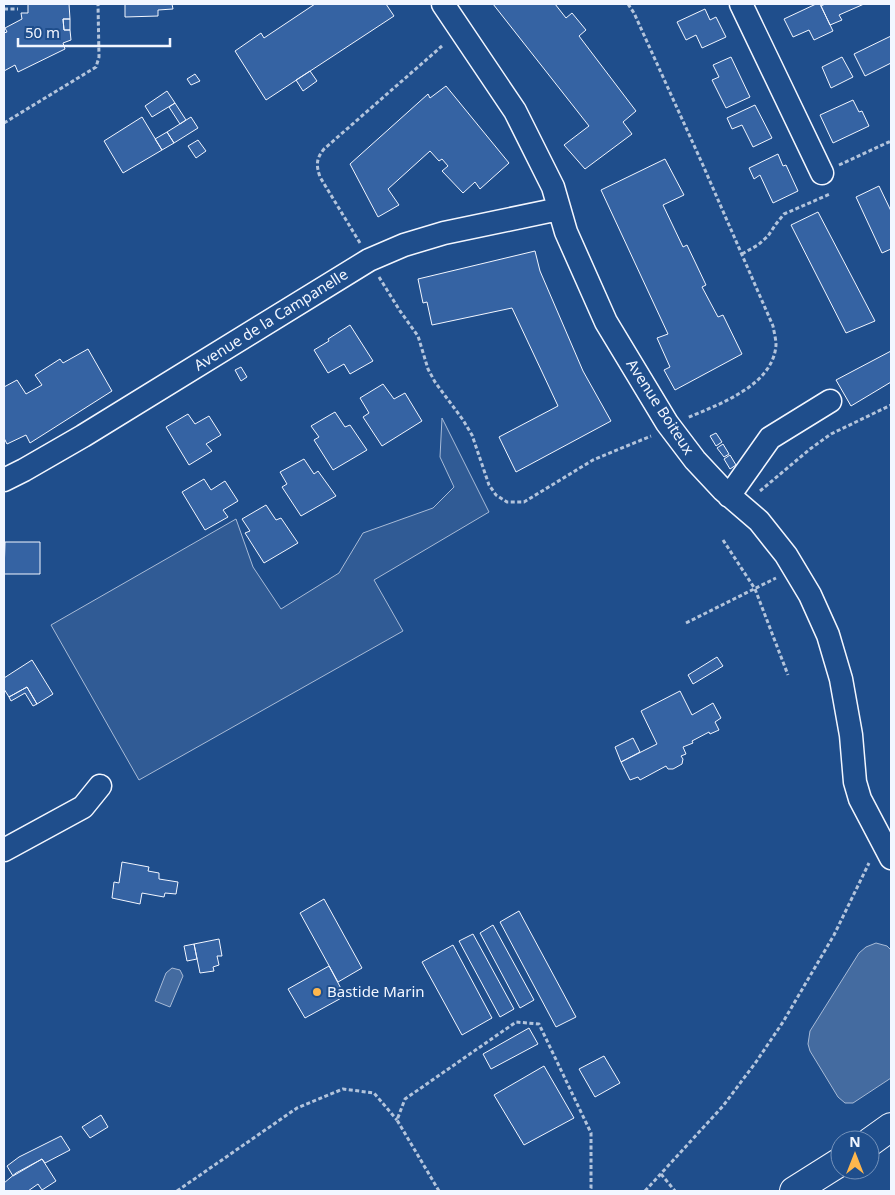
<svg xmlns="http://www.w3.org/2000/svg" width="895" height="1195" viewBox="0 0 895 1195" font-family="'Noto Sans',sans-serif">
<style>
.built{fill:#305b95;stroke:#a8bbd7}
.water{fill:#446ba0;stroke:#a8bbd7}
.building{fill:#3563a3;stroke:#f2f6ff}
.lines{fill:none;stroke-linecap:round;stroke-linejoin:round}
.minor-casing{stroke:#f2f6ff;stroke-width:25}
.major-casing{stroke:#f2f6ff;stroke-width:30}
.path{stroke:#b3c4dc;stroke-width:3;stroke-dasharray:4 2.5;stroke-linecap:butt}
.minor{stroke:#1f4e8c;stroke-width:22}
.major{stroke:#1f4e8c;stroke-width:28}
.poi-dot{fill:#ffb74d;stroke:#1f4e8c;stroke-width:2}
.labels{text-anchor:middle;stroke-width:4;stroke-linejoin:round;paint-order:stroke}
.street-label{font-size:15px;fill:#f2f6ff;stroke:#1f4e8c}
.poi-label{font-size:15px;fill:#f2f6ff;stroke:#1f4e8c;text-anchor:start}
</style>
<rect width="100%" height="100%" fill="#1f4e8c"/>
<path class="built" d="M442 418 489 512 374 580 403 631 139 780 51 625 236 519 253 567 281 609 339 573 363 533 433 508 454 487 440 457Z"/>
<path class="water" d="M876 943 887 946 891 950V1078L853 1103H845L838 1097 810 1051 808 1044 810 1031 859 953 866 947Z
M172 968 180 970 183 976 170 1007 155 1001 166 973Z"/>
<path class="building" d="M28 4H69L70 19H63L64 30H70L71 40 63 43 65 49 18 72 15 65 4 71V33L7 32 5 28 22 19 21 13H28Z
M125 4H172L173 9 158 10V16L125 17Z
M315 4H386L394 16 266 100 235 51 261 33 264 38Z
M493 4H555L566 18 572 13 586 30 579 36 636 111 623 122 632 134 585 169 564 145 589 126Z
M816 4H820L833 31 814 40 809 30 793 37 784 19Z
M825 4H864L839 15 842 20 830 25 821 6Z
M705 9 710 20 716 17 726 37 702 48 696 35 686 40 677 22Z
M63 19H70V30H64Z
M891 36V63L865 76 854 54Z
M731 57 750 97 726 108 712 80 719 77 713 65Z
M842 57 853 77 831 88 822 67Z
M310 71 317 81 303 91 296 80Z
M195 74 200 81 191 85 187 79Z
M446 86 509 163 480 189 475 182 463 193 442 171 448 166 442 159 439 161 430 151 388 189 399 205 378 217 350 164 428 94 430 98Z
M167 91 175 103 152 117 145 106Z
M853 100 859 112 862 111 869 126 833 143 820 115Z
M175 103 186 120 180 124 169 107Z
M755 105 772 138 753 147 742 125 732 129 727 118Z
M142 117 162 150 123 173 104 141Z
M191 117 198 128 174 143 167 132Z
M167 132 174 143 162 150 155 139Z
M198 140 206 151 196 158 188 146Z
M778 154 783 166 786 165 798 191 773 203 760 175 754 179 749 168Z
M665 159 684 195 663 205 683 247 687 245 706 285 702 287 718 317 723 315 742 354 675 390 664 370 670 367 657 338 668 334 601 190Z
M879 186 891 211V249L882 253 856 197Z
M818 212 875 321 846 333 791 225Z
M535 251 540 271 583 371 611 421 516 472 499 437 558 406 512 308 432 325 427 302 423 303 418 279Z
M350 325 373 361 350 374 344 364 328 373 314 350 329 341 328 339Z
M88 349 112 391 30 443 26 435 7 444 4 438V387L17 380 26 394 42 385 35 375 60 359 63 363Z
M891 351V382L851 406 836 380Z
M241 367 247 377 241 381 235 370Z
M383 384 394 399 405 393 422 421 382 446 363 417 369 413 360 398Z
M335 412 345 427 350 425 367 450 333 470 314 440 319 437 311 426Z
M188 414 195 424 209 416 221 435 206 444 212 451 189 465 166 427Z
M716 433 722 442 716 446 710 436Z
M723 444 729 454 724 457 717 448Z
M730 455 736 465 730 469 724 459Z
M304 459 314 474 318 471 336 496 301 516 282 487 287 484 280 472Z
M204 479 211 490 225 481 238 501 223 510 228 517 205 530 182 492Z
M266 505 276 520 281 518 298 543 264 563 245 533 250 531 242 519Z
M5 542H40V574H4Z
M717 657 723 666 693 684 688 675Z
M32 660 53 694 37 704 27 687 9 697 4 689V678Z
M27 687 37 704 33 706 25 693 11 701 9 697Z
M680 691 692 715 713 703 721 718 715 722 719 730 710 734 709 732 692 741 693 743 683 747 686 754 681 756 683 759 682 764 673 769H668L666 766 640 780 638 777 630 780 621 762 657 744 641 711Z
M633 738 640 752 621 762 615 747Z
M122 862 149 867 148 871 159 873V879L178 882 176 894 165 893 164 897 142 893 140 904 112 898 114 882 119 883Z
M324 899 362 968 338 982 300 913Z
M519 911 576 1017 556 1027 500 922Z
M493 925 534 1000 520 1008 480 933Z
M473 934 514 1009 500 1017 459 941Z
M219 939 222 956H217L219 965 213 967 214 971 200 973 194 944Z
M194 944 197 959 187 961 184 946Z
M453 945 492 1018 462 1035 422 962Z
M329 966 345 996 305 1018 288 989Z
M529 1028 538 1044 491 1069 483 1054Z
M604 1056 620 1083 595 1097 579 1069Z
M544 1066 574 1118 524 1145 494 1095Z
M101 1115 108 1127 90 1138 82 1127Z
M61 1136 70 1150 45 1163 42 1159 13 1176 7 1166 19 1157Z
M42 1159 56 1181 42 1190 38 1184 28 1191H4V1183L16 1173Z"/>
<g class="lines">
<g class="minor-casing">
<path id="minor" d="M443 4 515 111 553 187 566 232 606 322 667 423 695 460 723 490 759 521 786 555 810 595 828 635 841 679 851 735 855 782 860 799 891 858
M741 4 822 173
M4 480 24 470 83 436 369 260 404 245 444 233 559 209
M729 496 770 438 830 401
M4 850 83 807 100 786"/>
</g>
<g class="major-casing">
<path id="major" d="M870 1142 891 1127
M794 1191 840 1162"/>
</g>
<path class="path" d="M628 4 634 13 702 163 773 326C774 332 776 339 776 345 773 386 719 404 687 418
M4 9H18
M4 123 96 67 99 57 98 4
M839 165 891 141
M360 243 320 177C316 165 316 159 324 149L442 46
M742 254 758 245 768 236 776 224 784 214 830 194
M379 277 400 311 418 336 428 369 435 382 463 420 472 435 489 485 496 495 507 502H524L593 460 651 436
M760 491 810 449 831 434 891 405
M723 540 755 589 788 675
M686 623 776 578
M661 1174 675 1191
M177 1191 297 1108 343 1089 374 1093 397 1120
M439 1191 397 1120 405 1099 516 1022 539 1024 591 1133V1188L590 1191
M645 1191 723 1106 756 1062 783 1022 834 935 869 863"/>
<use href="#minor" class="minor"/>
<use href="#major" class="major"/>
</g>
<circle class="poi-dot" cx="317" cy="992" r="5"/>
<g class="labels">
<g class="street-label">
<text transform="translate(271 320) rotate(-32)" y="5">Avenue de la Campanelle</text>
<text transform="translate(660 407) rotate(57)" y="5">Avenue Boiteux</text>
</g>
<g class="poi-label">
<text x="327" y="997">Bastide Marin</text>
</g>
</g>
<rect width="895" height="1195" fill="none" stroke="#f2f6ff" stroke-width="10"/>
<g transform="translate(855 1155)"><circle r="24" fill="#1f4e8c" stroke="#7391ba"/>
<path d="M0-4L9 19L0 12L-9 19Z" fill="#ffb74d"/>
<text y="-8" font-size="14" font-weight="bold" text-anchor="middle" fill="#f2f6ff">N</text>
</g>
<path d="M18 38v8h152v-8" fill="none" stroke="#f2f6ff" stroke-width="2.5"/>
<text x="25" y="38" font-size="15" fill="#f2f6ff" stroke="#1f4e8c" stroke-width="4" paint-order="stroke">50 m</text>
</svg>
